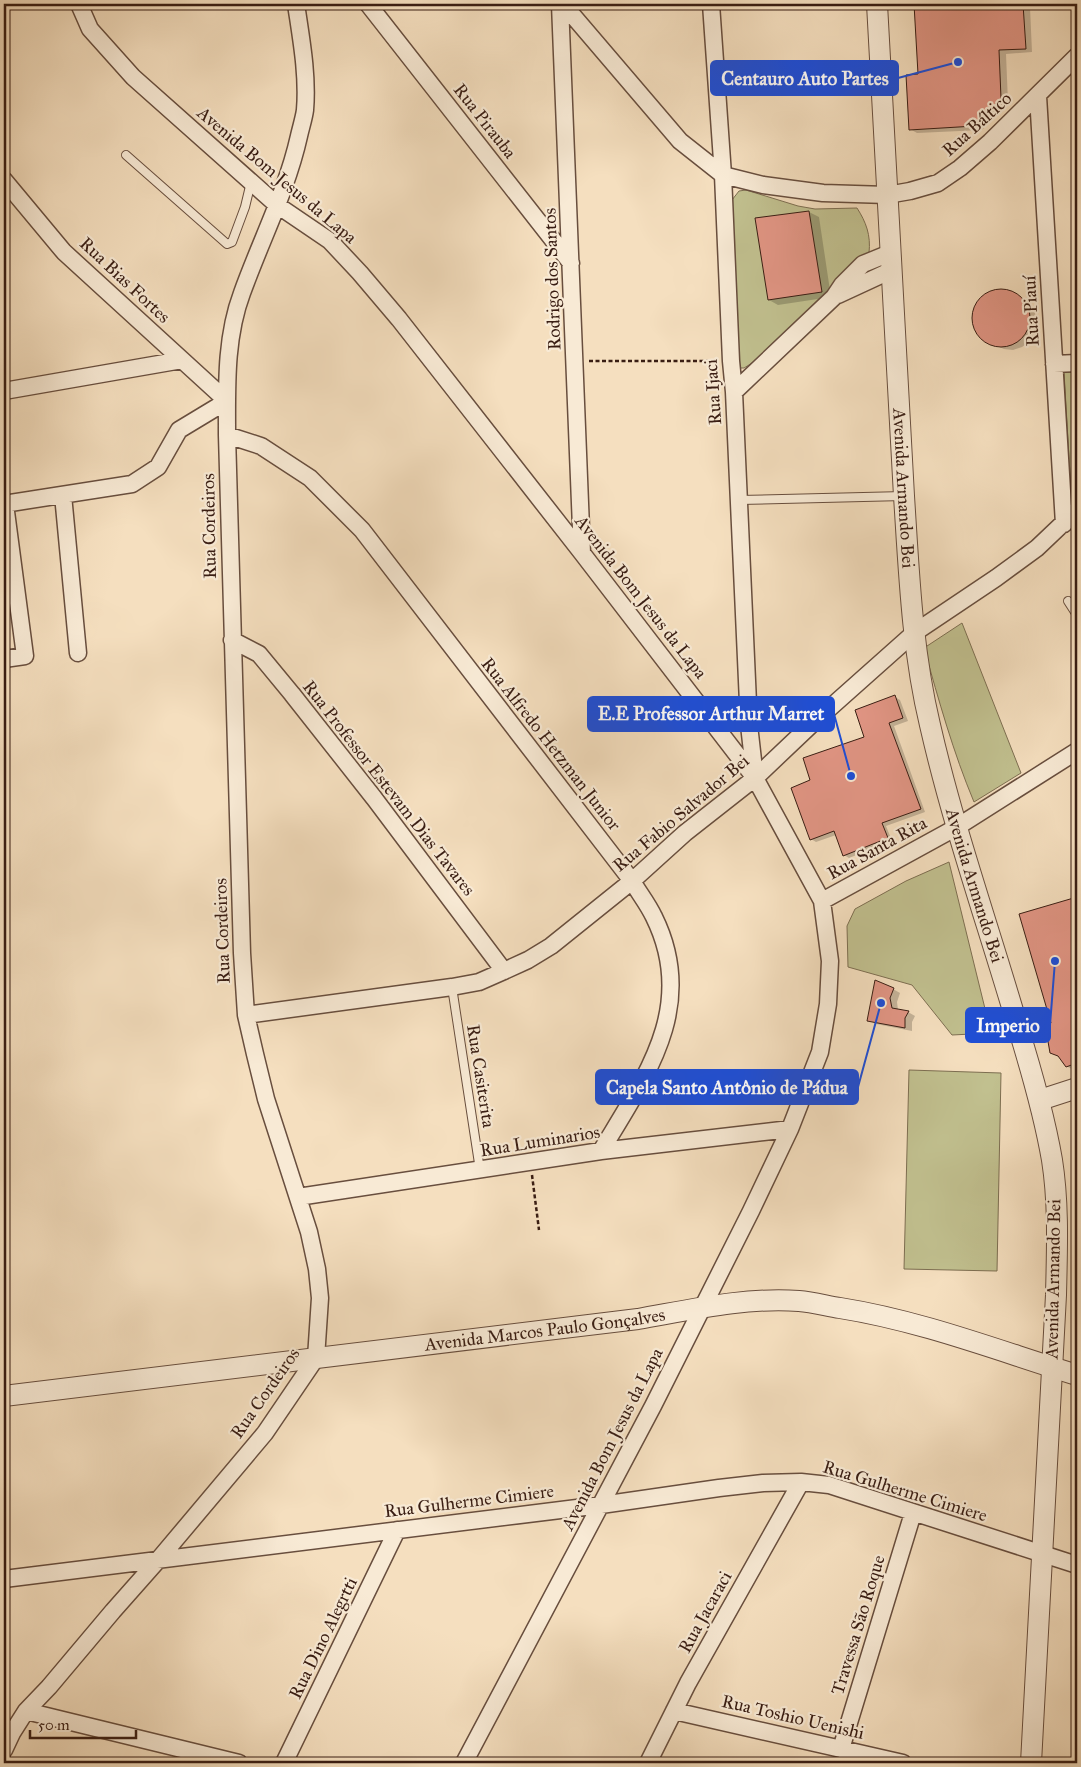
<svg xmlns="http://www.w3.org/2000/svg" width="1081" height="1767" viewBox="0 0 1081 1767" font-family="'IM FELL Great Primer',serif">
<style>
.green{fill:#c1c08f;stroke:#7d6e51}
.shadow{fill:#0003}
.building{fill:#e19584;stroke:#391d13}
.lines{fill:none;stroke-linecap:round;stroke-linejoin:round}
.service-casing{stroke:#684e3e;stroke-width:10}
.minor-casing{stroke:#684e3e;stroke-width:19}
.tertiary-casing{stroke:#684e3e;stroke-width:22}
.path{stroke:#391d13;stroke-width:2.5;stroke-dasharray:4 2.5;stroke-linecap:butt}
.service{stroke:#f8ead5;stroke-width:8}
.minor{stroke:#f8ead5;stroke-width:16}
.tertiary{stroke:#f8ead5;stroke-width:20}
.labels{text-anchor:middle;stroke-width:4.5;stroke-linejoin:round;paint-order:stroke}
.street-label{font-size:18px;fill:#391d13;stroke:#f8ead5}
.leader{fill:none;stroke:#1d4ed8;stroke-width:2}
.callout-dot{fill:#1d4ed8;stroke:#f8ead5;stroke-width:2}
.callout{fill:#1d4ed8;stroke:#1d4ed8;stroke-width:2}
.callout-label{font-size:19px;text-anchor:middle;font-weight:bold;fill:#fff}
</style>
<rect width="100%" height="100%" fill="#f5dfbf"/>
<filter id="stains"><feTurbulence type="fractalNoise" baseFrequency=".004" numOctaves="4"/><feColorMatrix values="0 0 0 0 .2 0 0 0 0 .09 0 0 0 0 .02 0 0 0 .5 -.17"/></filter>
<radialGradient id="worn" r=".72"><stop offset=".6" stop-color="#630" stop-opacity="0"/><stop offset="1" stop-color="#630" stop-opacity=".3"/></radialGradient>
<path class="green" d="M746 190 798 206 815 209 857 208C866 222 871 235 869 253L757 360 744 368H739L732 200 739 191Z
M1064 372H1077V501L1072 508Z
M962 623 1021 773 974 802C953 752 939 701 924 648Z
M949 862 991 1033 952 1035 912 985 848 967 847 926 855 909 906 881Z
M909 1070 1001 1073 997 1271 904 1269Z"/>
<path class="shadow" d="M915 4H1077V5L1030 7 1032 52 1006 54 1008 102 982 130 917 133 910 129 919 75Z
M809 212 819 217 831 297 778 305 769 300 757 220Z
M1001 290 1011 291 1026 300 1033 307 1036 316 1037 325 1034 334 1029 342 1022 347 1013 350 1004 349 988 342 981 336 976 329 974 320 975 311 978 303 984 296 992 291Z
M895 697 900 700 908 721 894 726 925 812 886 826 892 841 849 858 844 855 836 835 816 842 811 839 812 781 865 738Z
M1077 898V1071H1076L1066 1066 1061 1058 1051 1052 1052 1024 1020 915Z
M893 989 900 993 897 1002 898 1010 908 1012 915 1016 912 1022V1031L876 1024 869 1020Z"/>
<path class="building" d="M914 4H1023L1026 49 999 50 1001 98 975 126 909 130 906 75 918 74Z
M809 211 822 292 768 300 755 218Z
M972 318a29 29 0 1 1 58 0a29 29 0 1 1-58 0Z
M895 695 903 718 889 723 921 809 882 823 888 838 843 856 834 831 810 840 791 788 810 780 803 758 864 737 855 710Z
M1077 897V1063L1066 1067 1058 1056 1050 1053 1045 1024 1051 1023 1019 914Z
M875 980 894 988 890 998 892 1008 909 1011 905 1018V1028L867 1021Z"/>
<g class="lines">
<g class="service-casing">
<path id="service" d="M126 155 227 244 232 242 245 207 251 182
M739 500 904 496
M1068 601 1077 615
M452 987 480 1170"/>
</g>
<g class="minor-casing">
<path id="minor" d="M79 4 90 29 133 77 277 205 330 241 360 273 399 319 582 553 755 778 822 901 830 961 828 1004 820 1052 790 1129 751 1211 653 1406 464 1763
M368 4 571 263
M560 4 582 553
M563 4 680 141 723 175 763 185 823 193 887 195 910 191 938 183 960 168 990 142 1077 56
M711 4 723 175 731 361 734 392 749 725 755 778
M1038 96 1064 524
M4 180 64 252 227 401 179 430 158 467 132 484 4 504
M838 295 892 270
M1054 364 1077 363
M4 391 182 360
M734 392 834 297 842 285 863 264 890 253
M227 435 261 446 310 478 362 530 632 881C639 893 648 904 654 917 698 1006 646 1076 601 1151
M63 495 78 653
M232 640 259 654 292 694 374 798 504 971
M4 659 25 656 5 504
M822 901 957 827 1077 751
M246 1015 452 987 479 982 504 971 528 960 551 946 632 881 685 833 755 778 814 722 914 633 996 578 1037 548 1077 510
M298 1197 601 1151 790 1129
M4 1579 601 1505 719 1488 763 1483 801 1482 829 1485 1077 1565
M26 1711 239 1763
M674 1711 903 1763
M841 1749 913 1513
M4 1750 12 1733 26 1711 49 1687 113 1611 159 1559 265 1433 316 1358 320 1298 317 1269 309 1232 266 1099 255 1054 246 1015 242 953 227 435C227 388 225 338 242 293 261 240 287 190 299 136 301 127 304 118 305 110 308 75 301 38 296 4
M284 1763 397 1530
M648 1763 688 1683 801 1482"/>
</g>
<g class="tertiary-casing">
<g id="tertiary">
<path id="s1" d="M877 4 904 496C909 573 912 650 930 725 953 826 988 925 1017 1024 1031 1069 1044 1113 1052 1160 1059 1204 1057 1250 1056 1295L1031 1763"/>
<path d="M1040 1100 1077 1088"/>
<path id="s2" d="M4 1396 638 1319C690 1310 745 1297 799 1301 813 1302 827 1306 840 1308 922 1321 999 1351 1077 1375"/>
</g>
</g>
<path class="path" d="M589 361H716
M532 1175 539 1230"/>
<use href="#service" class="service"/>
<use href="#minor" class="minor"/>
<use href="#tertiary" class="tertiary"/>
</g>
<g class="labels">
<g class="street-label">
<text transform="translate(485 121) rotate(52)" y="6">Rua Pirauba</text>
<text transform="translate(977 124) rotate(-42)" y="6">Rua Báltico</text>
<text transform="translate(277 175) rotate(40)" y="6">Avenida Bom Jesus da Lapa</text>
<text transform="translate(552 279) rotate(-92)" y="6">Rodrigo dos Santos</text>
<text transform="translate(125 280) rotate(43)" y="6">Rua Bias Fortes</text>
<text transform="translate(1031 311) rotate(-93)" y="6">Rua Piauí</text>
<text transform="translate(713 392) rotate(-94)" y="6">Rua Ijaci</text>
<text dy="6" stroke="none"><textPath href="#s1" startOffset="485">Avenida Armando Bei</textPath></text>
<text transform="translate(209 526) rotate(-91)" y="6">Rua Cordeiros</text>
<text transform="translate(641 597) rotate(52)" y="6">Avenida Bom Jesus da Lapa</text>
<text transform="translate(551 744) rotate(52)" y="6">Rua Alfredo Hetzman Junior</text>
<text transform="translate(389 788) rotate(52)" y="6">Rua Professor Estevam Dias Tavares</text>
<text transform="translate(681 813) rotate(-40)" y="6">Rua Fabio Salvador Bei</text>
<text transform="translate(877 848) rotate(-29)" y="6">Rua Santa Rita</text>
<text dy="6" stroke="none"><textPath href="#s1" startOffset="890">Avenida Armando Bei</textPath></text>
<text transform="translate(222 931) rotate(-92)" y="6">Rua Cordeiros</text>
<text transform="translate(481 1076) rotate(81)" y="6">Rua Casiterita</text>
<text transform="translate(540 1141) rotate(-9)" y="6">Rua Luminarios</text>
<text transform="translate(1053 1279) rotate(-89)" y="6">Avenida Armando Bei</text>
<text dy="6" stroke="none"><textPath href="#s2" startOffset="545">Avenida Marcos Paulo Gonçalves</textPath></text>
<text transform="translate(265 1393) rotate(-55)" y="6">Rua Cordeiros</text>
<text transform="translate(612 1439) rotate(-63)" y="6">Avenida Bom Jesus da Lapa</text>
<text transform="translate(905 1491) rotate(17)" y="6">Rua Gulherme Cimiere</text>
<text transform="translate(469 1501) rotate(-7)" y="6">Rua Gulherme Cimiere</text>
<text transform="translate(705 1612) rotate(-61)" y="6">Rua Jacaraci</text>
<text transform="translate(858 1625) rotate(-73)" y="6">Travessa São Roque</text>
<text transform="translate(323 1638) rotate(-64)" y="6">Rua Dino Alegrtti</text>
<text transform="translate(793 1717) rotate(13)" y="6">Rua Toshio Uenishi</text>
</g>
</g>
<path class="leader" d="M958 62L898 78M851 776L834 714M1055 961L1050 1025M881 1003L858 1087"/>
<g class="callout-dot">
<circle cx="958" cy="62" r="5"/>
<circle cx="851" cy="776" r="5"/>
<circle cx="1055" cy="961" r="5"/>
<circle cx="881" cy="1003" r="5"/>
</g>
<g class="callout">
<rect x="711" y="61" width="187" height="34" rx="5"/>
<rect x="588" y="697" width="246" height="34" rx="5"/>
<rect x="966" y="1008" width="84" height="34" rx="5"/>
<rect x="596" y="1070" width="262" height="34" rx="5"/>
</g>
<g class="callout-label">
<text x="805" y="85">Centauro Auto Partes</text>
<text x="711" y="720">E.E Professor Arthur Marret</text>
<text x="1008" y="1032">Imperio</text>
<text x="727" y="1094">Capela Santo Antônio de Pádua</text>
</g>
<rect width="1081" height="1767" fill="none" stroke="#f5dfbf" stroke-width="20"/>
<rect x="5" y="5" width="1071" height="1757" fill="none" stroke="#391d13" stroke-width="2.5"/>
<rect x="10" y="10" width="1061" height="1747" fill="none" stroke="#391d13"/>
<path d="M30 1730v8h106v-8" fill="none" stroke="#391d13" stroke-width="2.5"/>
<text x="38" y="1730" font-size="15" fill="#391d13" stroke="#f8ead5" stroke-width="4" paint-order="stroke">50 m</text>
<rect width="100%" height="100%" filter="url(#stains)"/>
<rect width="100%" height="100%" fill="url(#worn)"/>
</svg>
